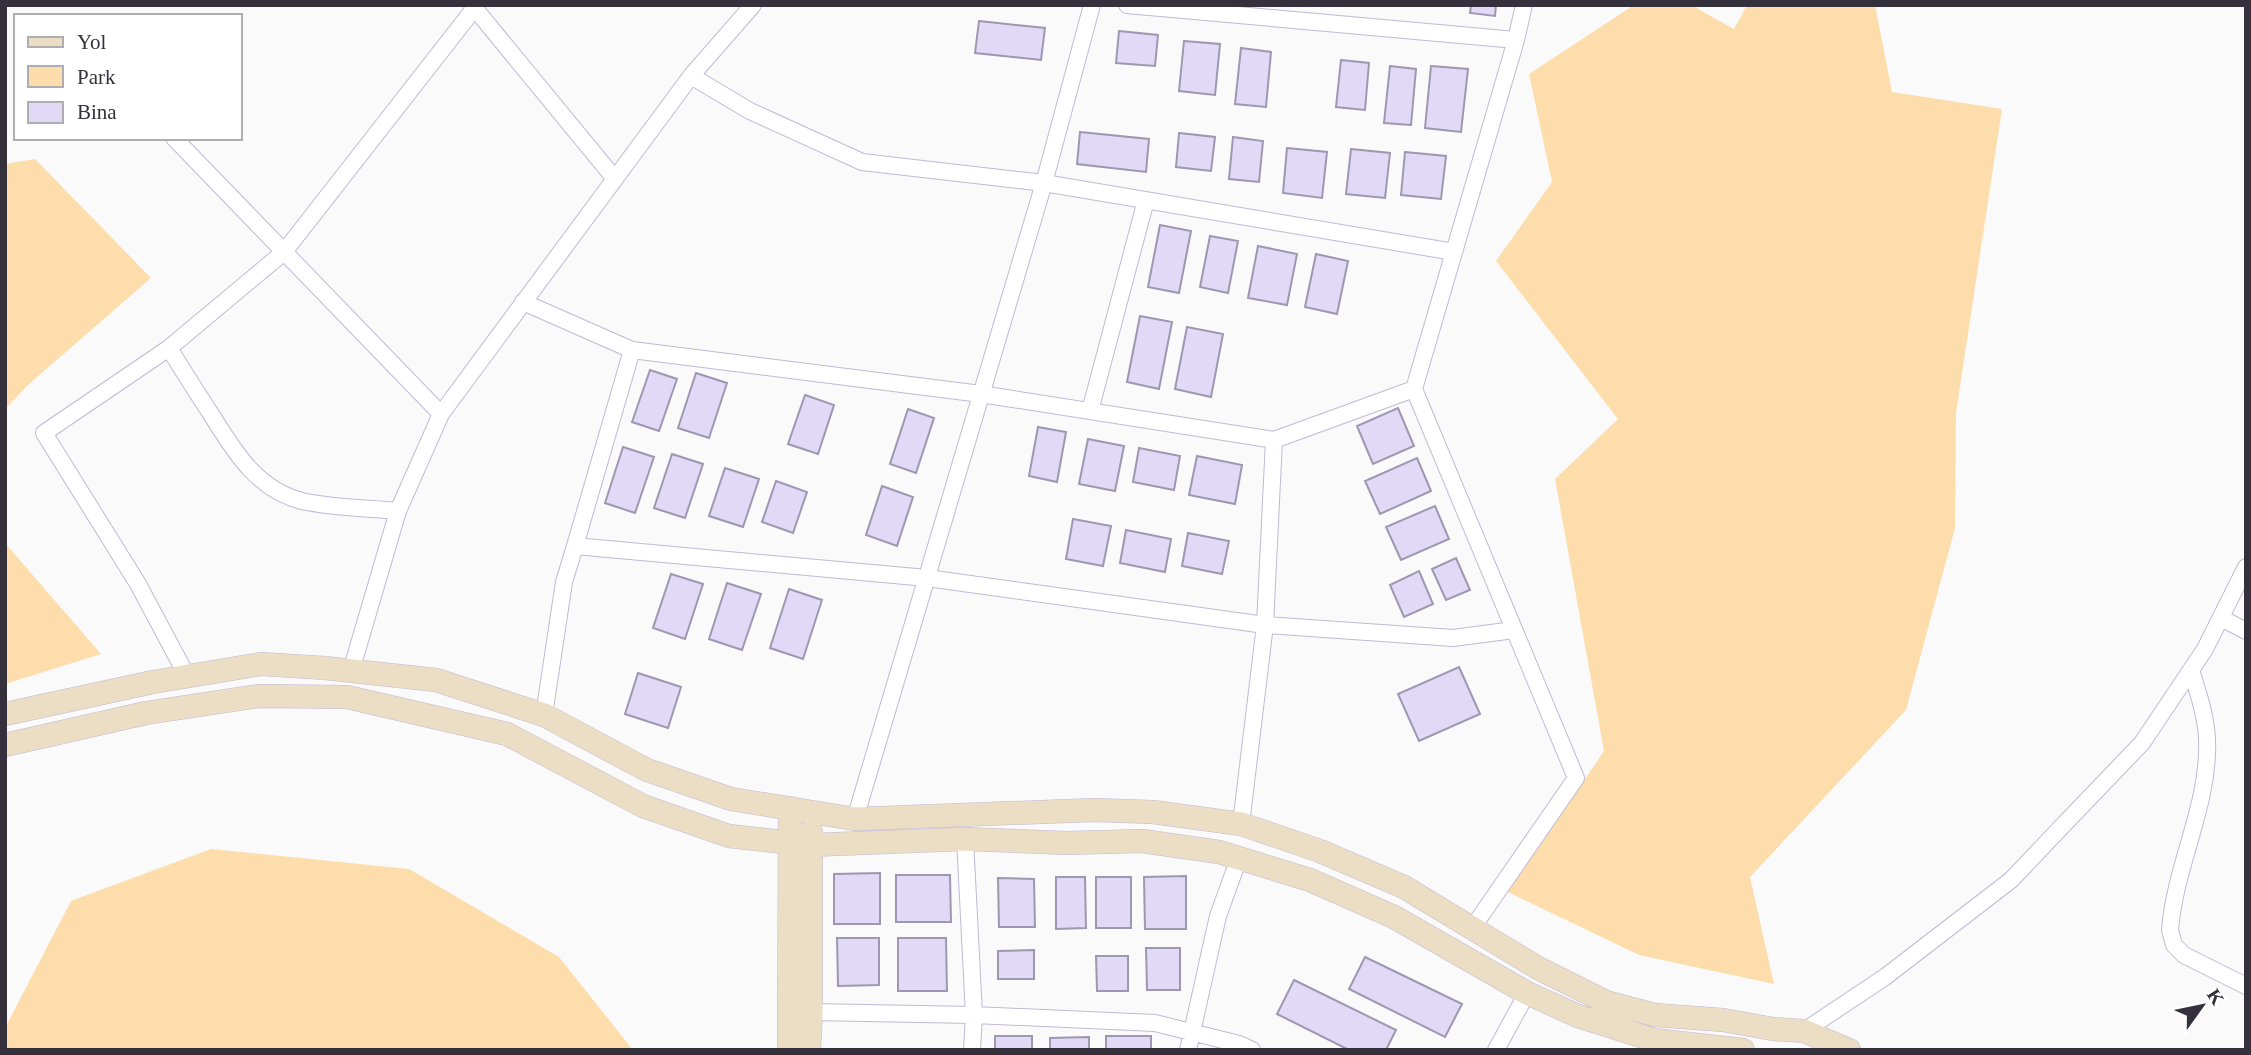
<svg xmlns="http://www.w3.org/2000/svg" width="2251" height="1055" viewBox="0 0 2251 1055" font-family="'Times New Roman',serif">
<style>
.green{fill:#fdddac}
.building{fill:#e1daf6;stroke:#9d97b2;stroke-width:2}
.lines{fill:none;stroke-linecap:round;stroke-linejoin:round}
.street-casing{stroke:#c0b9d6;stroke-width:18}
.secondary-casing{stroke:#c0b9d6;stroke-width:24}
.street{stroke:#fff;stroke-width:16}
.secondary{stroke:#ecddc5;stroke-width:23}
</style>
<rect width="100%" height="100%" fill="#fafafa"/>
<path class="green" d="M1634 5H1691L1734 29 1747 5H1875L1892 92 2002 109 1956 413 1955 528 1906 710 1750 877 1774 984 1639 955 1508 892 1604 751 1555 479 1618 419 1496 261 1552 182 1529 74Z
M35 159 151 278 29 384 5 409V164Z
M5 543 101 654 5 684Z
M211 849 409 869 559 957 633 1050H5V1028L71 901Z"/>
<path class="building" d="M1471 5H1496L1495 16 1470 13Z
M979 21 1045 28 1041 60 975 53Z
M1119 31 1158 35 1155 66 1116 63Z
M1184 41 1220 44 1215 95 1179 91Z
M1241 48 1271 52 1266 107 1235 104Z
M1341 60 1369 63 1365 110 1336 107Z
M1390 66 1416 69 1411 125 1384 123Z
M1431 66 1468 69 1461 132 1425 128Z
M1080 132 1149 139 1146 172 1077 164Z
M1179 133 1215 137 1211 171 1176 167Z
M1233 137 1263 141 1259 182 1229 179Z
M1287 148 1327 152 1322 198 1283 193Z
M1351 149 1390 153 1385 198 1346 194Z
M1405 152 1446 156 1441 199 1401 195Z
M1160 225 1191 231 1179 293 1148 287Z
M1210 236 1238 241 1228 293 1200 287Z
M1258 246 1297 254 1287 305 1248 298Z
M1316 254 1348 261 1337 314 1305 307Z
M1140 316 1172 322 1159 389 1127 382Z
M1187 327 1223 334 1211 397 1175 389Z
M650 370 677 379 659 431 632 422Z
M696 373 727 383 709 438 678 428Z
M805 395 834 405 818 454 788 444Z
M1398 408 1414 446 1373 464 1357 426Z
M908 409 934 418 916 473 890 464Z
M1038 427 1066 432 1057 482 1029 476Z
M1088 439 1124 446 1115 491 1079 484Z
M623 447 654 457 635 513 605 503Z
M1139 448 1180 456 1174 490 1133 482Z
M672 454 703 464 685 518 654 508Z
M1197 456 1242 465 1235 504 1189 495Z
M1417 458 1431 491 1380 514 1365 481Z
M725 468 759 479 743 527 709 516Z
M776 481 807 492 793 533 762 522Z
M882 486 913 497 897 546 866 535Z
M1435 506 1449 539 1401 560 1386 527Z
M1073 519 1111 526 1103 566 1066 559Z
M1126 530 1171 539 1165 572 1120 563Z
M1188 533 1229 541 1222 574 1182 566Z
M1456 558 1470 590 1446 600 1432 569Z
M1419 571 1433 604 1404 617 1390 585Z
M671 574 703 584 685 639 653 628Z
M727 583 761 594 742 650 709 639Z
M789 589 822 600 803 659 770 648Z
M1459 667 1480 714 1419 741 1398 694Z
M638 673 681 687 668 728 625 714Z
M880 873V924H834V874Z
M896 875H950L951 922H896Z
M1186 876V929H1145L1144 877Z
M1056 877H1085L1086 928 1056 929Z
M1096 877H1131V928H1096Z
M998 878 1034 879 1035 927H999Z
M837 938H879V985L838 986Z
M898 938H946L947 991H898Z
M1146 948H1180V990H1147Z
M1034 950V979H998V951Z
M1096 956H1128V991H1097Z
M1365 957 1462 1004 1445 1037 1349 989Z
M1294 980 1396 1030 1386 1050H1349L1277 1014Z
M995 1036H1032V1050H995Z
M1106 1036H1151V1050H1106Z
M1089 1037V1050H1050V1038Z"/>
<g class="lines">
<g class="street-casing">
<path id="street" d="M472 5 615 179
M1127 5 1516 40
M691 76 750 111 862 162 1044 183 1454 252
M174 138 441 414
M523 302 632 350 981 394 1274 440 1414 389
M169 348C182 369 195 390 209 411 233 449 255 489 302 501 333 508 367 508 398 511
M1090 411 1146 200
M575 546 632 350
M2221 618 2246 631
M2191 670C2198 692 2206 716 2207 739 2210 804 2175 865 2170 930L2174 945 2184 955 2246 986
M351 671 398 511 441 414 691 76 753 5
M187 676 138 584 44 433 169 348 284 252 477 5
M544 715 564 582 575 546 927 578 1265 625 1453 638 1514 630
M855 819 1044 183 1092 5
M1241 824 1265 625 1274 440
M965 839 974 1015 972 1050
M1471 930 1576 778 1414 389 1516 40 1524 5
M811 1012 974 1015 1155 1023 1239 1044 1252 1050
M1804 1031 1885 977 2011 880 2070 818 2142 743 2205 649 2246 567
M1188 1050 1218 916 1239 858
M1496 1050 1527 993"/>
</g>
<g class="secondary-casing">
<path id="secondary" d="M5 714 153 682 261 664 325 668 436 680 544 715 647 770 731 799 855 819 1094 810 1153 812 1241 824 1320 851 1404 887 1538 968 1606 1002 1655 1015 1723 1020 1773 1029 1804 1031 1849 1050
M5 745 146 713 259 696 347 697 507 734 643 806 729 836 811 845 965 839 1067 843 1142 841 1219 852 1310 880 1394 917 1527 993 1578 1016 1654 1040 1743 1050
M789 1050 790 808
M809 1050 811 1012V832"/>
</g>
<use href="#street" class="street"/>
<use href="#secondary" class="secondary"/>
</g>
<rect width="2251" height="1055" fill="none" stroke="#34313c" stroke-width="14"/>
<rect x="14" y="14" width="228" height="126" fill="#ffffff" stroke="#aeadb1" stroke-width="2"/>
<rect x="28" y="37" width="35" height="10" fill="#ecddc5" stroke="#aeadb1" stroke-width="2"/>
<text x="77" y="49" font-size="21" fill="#34313c">Yol</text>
<rect x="28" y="66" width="35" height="21" fill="#fdddac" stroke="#aeadb1" stroke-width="2"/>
<text x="77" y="84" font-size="21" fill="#34313c">Park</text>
<rect x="28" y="102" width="35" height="21" fill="#e1daf6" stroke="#aeadb1" stroke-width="2"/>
<text x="77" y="119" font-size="21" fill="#34313c">Bina</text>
<g transform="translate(2202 1006) rotate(57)" stroke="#ffffff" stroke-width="5" paint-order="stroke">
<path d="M0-5L12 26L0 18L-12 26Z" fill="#34313c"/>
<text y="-10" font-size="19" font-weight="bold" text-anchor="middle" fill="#34313c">K</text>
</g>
</svg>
